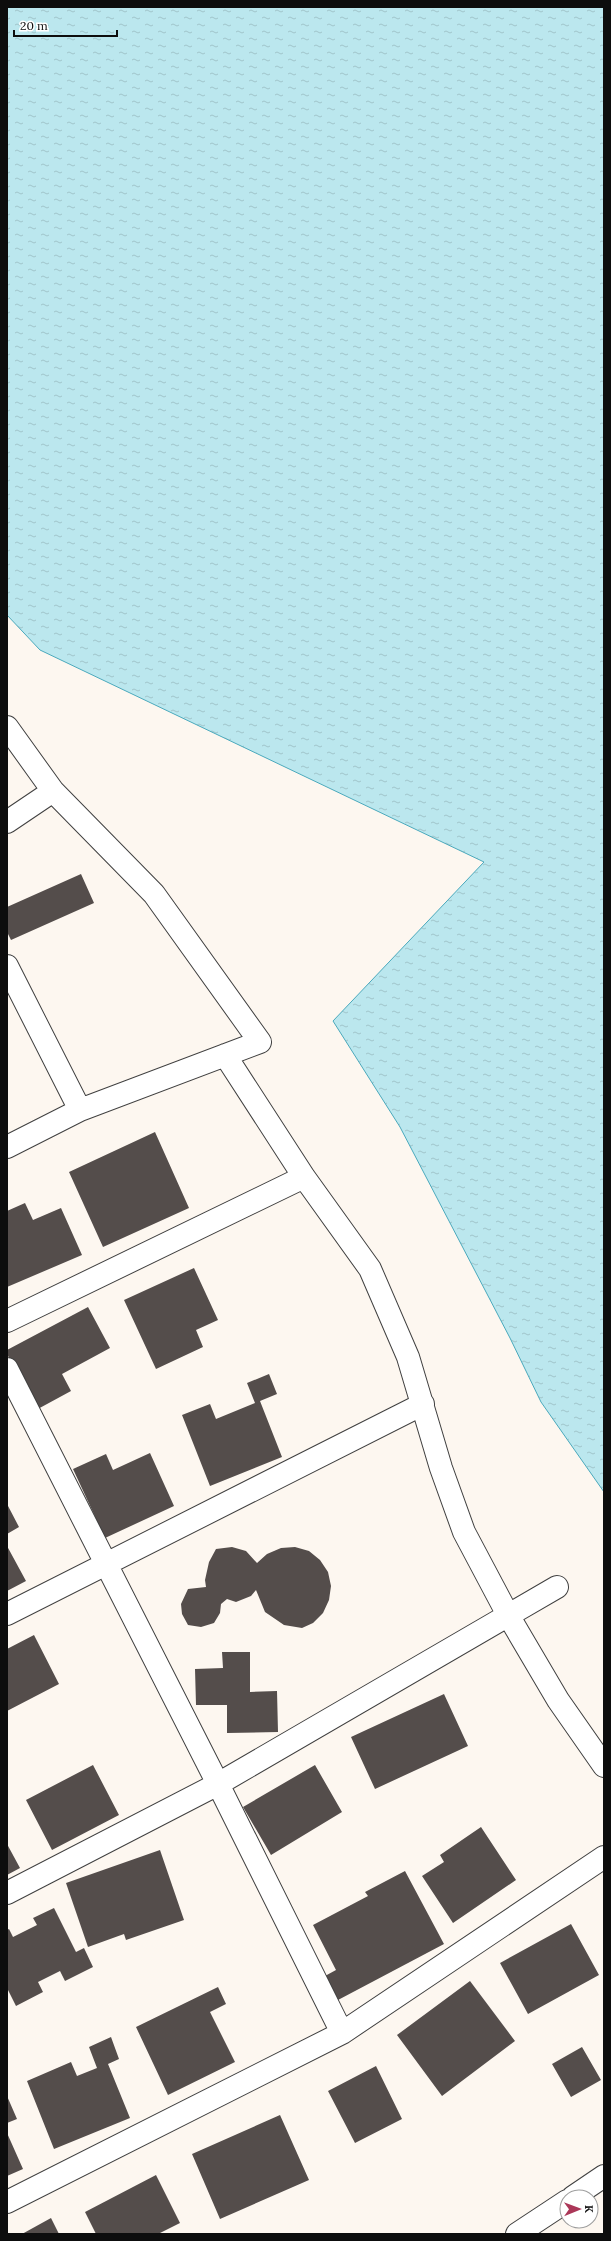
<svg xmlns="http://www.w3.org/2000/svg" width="611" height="2241" viewBox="0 0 611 2241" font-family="Lora,serif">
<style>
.water{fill:url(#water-ripples);stroke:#4ba9bc}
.building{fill:#544d4b}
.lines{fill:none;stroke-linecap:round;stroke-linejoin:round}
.street-casing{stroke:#404040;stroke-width:24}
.street{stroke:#fff;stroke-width:22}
</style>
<defs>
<pattern id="water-ripples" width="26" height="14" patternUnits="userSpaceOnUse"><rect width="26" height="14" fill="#bbe7ee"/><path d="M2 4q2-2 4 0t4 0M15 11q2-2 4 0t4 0" fill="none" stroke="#a0c5cb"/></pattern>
</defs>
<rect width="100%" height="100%" fill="#fdf7f0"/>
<path class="water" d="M7 7H604V1492L541 1402 510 1338 400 1127 333 1021 484 862 40 650 7 615Z"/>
<path class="building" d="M81 874 94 903 11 940 7 932V907Z
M155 1132 189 1208 103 1247 69 1172Z
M25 1203 33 1220 61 1208 82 1255 7 1287V1211Z
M194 1268 218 1320 196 1330 203 1347 156 1369 124 1300Z
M88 1307 110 1348 62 1374 71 1391 36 1410 7 1354V1350Z
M269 1374 277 1394 260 1401 282 1457 210 1486 182 1415 210 1404 216 1419 255 1403 247 1383Z
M150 1453 174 1506 105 1538 73 1469 106 1454 113 1470Z
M7 1504 19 1527 7 1534Z
M7 1546 26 1581 7 1591Z
M232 1547 246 1551 257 1563 267 1554 281 1548 295 1547 309 1551 320 1560 328 1572 331 1586 329 1600 323 1613 313 1623 302 1628 284 1625 265 1612 256 1590 251 1596 236 1602 227 1599 221 1604 220 1613 214 1623 201 1627 188 1625 182 1614 181 1604 188 1589 206 1587 205 1580 209 1562 216 1549Z
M34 1635 59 1684 7 1711V1649Z
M222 1652H250V1692L277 1691 278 1732 227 1733V1705H196L195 1669 223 1668Z
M444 1694 468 1746 375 1789 351 1737Z
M93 1765 119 1815 52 1850 26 1800Z
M315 1765 342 1812 271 1855 243 1807Z
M481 1827 516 1880 453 1923 422 1876 444 1862 440 1855Z
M7 1844 20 1868 7 1875Z
M160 1850 184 1920 126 1940 124 1934 88 1947 66 1883Z
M405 1871 444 1944 338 2000 325 1976 336 1970 313 1925 368 1896 365 1892Z
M54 1908 76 1952 84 1948 93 1967 65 1981 60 1971 38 1982 43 1992 16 2006 7 1988V1930L9 1929 13 1937 37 1925 33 1918Z
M571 1924 599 1975 528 2014 500 1963Z
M470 1981 515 2041 442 2096 397 2035Z
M218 1987 226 2004 210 2012 235 2062 168 2095 136 2027Z
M111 2037 119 2059 108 2064 130 2118 54 2149 27 2081 71 2062 77 2076 97 2068 89 2047Z
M582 2047 601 2080 571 2097 552 2064Z
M376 2066 402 2119 355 2143 328 2091Z
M7 2096 17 2119 7 2123Z
M280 2115 309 2180 220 2219 192 2154Z
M7 2133 23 2169 7 2176Z
M156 2175 180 2223 158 2234H96L85 2212Z
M51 2218 59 2234H22Z"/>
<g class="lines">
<g class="street-casing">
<path id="street" d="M7 727 53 791 154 894 260 1042 80 1110 7 1147
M7 822 53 791
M7 966 80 1110
M225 1055 304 1177 370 1269 408 1357 441 1468 464 1532 508 1615 558 1700 604 1766
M7 1321 304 1177
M7 1369 218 1784 342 2033
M7 1614 423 1404
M7 1893 218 1784 557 1587
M573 2197 604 2176
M7 2202 342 2033 604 1857
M517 2234 567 2201"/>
</g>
<use href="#street" class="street"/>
</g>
<rect width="611" height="2241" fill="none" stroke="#0d0d0d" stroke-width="16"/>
<g transform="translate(579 2209) rotate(89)"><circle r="19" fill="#ffffff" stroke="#9e9e9e"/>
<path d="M0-3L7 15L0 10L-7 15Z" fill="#ab3758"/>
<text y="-6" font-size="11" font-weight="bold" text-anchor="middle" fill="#0d0d0d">K</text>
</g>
<path d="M14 30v6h103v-6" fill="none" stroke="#0d0d0d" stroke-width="2"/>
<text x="20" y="30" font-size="12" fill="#0d0d0d" stroke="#ffffff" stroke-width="3" paint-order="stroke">20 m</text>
</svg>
